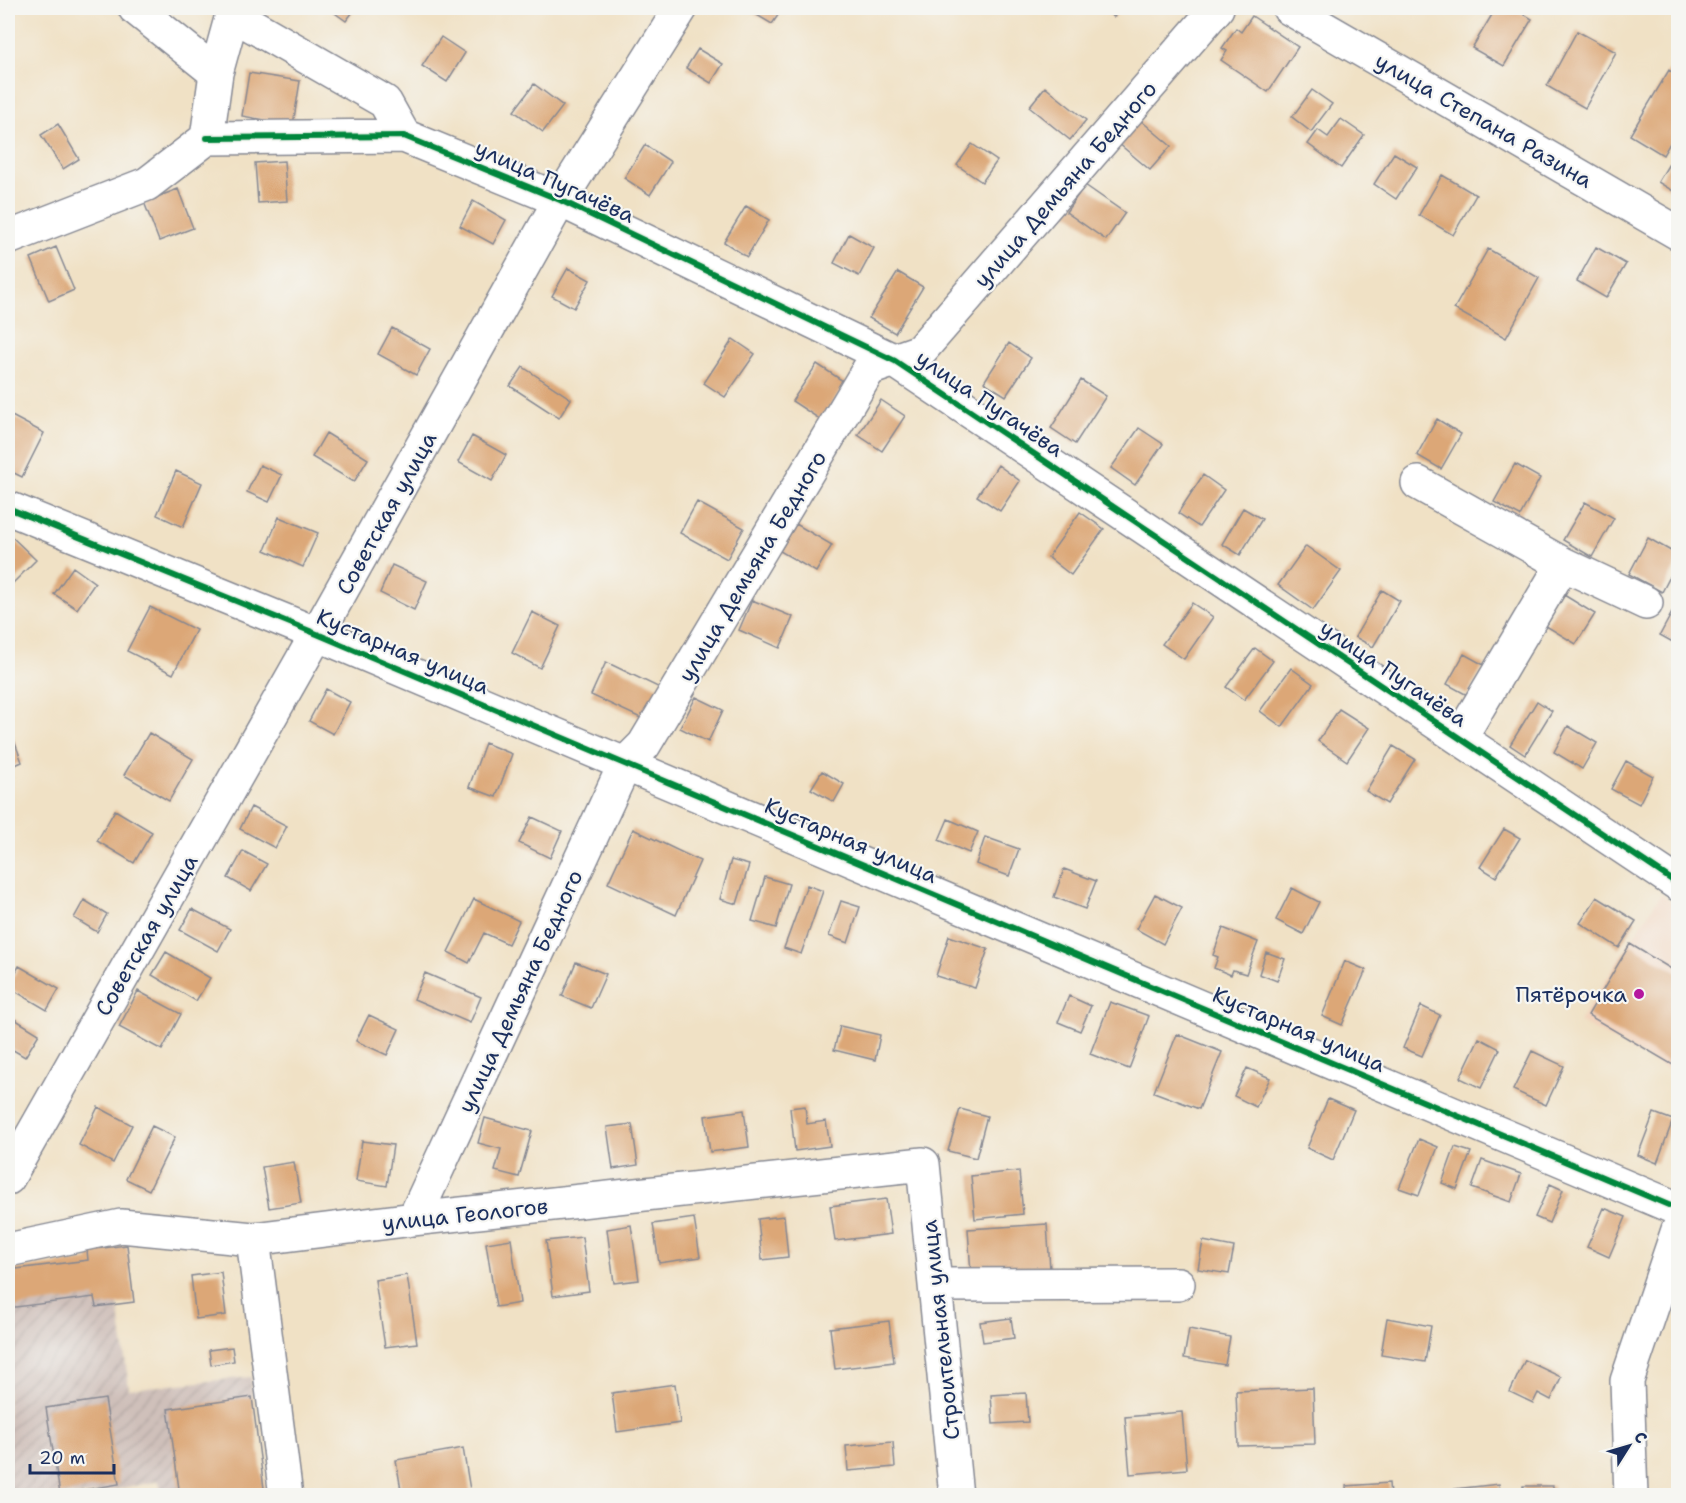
<svg xmlns="http://www.w3.org/2000/svg" width="1686" height="1503" viewBox="0 0 1686 1503" font-family="'Shantell Sans',sans-serif">
<style>
.built{fill:#f2d4be}
.industrial{fill:url(#industrial-furrows)}
.building{fill:#dca777}
.lines{fill:none;stroke-linecap:round;stroke-linejoin:round}
.minor-casing{stroke:#868892;stroke-width:36}
.minor{stroke:#fff;stroke-width:33}
.cycleway-casing{stroke:#f6f6f2;stroke-width:10}
.cycleway{stroke:#00873e;stroke-width:6}
.poi-dot{fill:#b5179e;stroke:#f6f6f2;stroke-width:2}
.labels{text-anchor:middle;stroke-width:4.5;stroke-linejoin:round;paint-order:stroke}
.street-label{font-size:22px;fill:#1b2f5e;stroke:#f6f6f2}
.poi-label{font-size:22px;fill:#1b2f5e;stroke:#f6f6f2;text-anchor:end}
</style>
<defs>
<pattern id="industrial-furrows" width="10" height="10" patternUnits="userSpaceOnUse" patternTransform="scale(1.5)"><rect width="10" height="10" fill="#cfc0ba"/><path d="M-1 1l2-2M0 10L10 0M9 11l2-2" fill="none" stroke="#b1a5a2"/></pattern>
</defs>
<rect width="100%" height="100%" fill="#f6f6f2"/>
<filter id="ink" filterUnits="userSpaceOnUse"><feTurbulence type="fractalNoise" baseFrequency=".0167" numOctaves="2"/><feDisplacementMap in="SourceGraphic" scale="12" xChannelSelector="R" yChannelSelector="G"/><feConvolveMatrix kernelMatrix="1 2 1 2 8 2 1 2 1" color-interpolation-filters="sRGB"/></filter>
<filter id="wash" filterUnits="userSpaceOnUse"><feTurbulence type="fractalNoise" baseFrequency=".008" numOctaves="4" result="noise"/><feDisplacementMap in="SourceGraphic" scale="24" xChannelSelector="R" yChannelSelector="G"/><feGaussianBlur stdDeviation="1.35" result="paint"/><feColorMatrix in="noise" values="0 0 0 0 0 0 0 0 0 0 0 0 0 0 0 0 0 1.4 0 .05"/><feComposite in="paint" operator="in"/></filter>
<g filter="url(#wash)">
<rect width="100%" height="100%" fill="#f0e1c5"/>
<path class="built" d="M1661 894 1678 906V1075L1579 1022Z"/>
<path class="industrial" d="M94 1297 96 1307 118 1304 129 1389 251 1377 252 1397 221 1402 180 1495H162L159 1481 88 1495H8V1308Z"/>
<g id="blocks">
<path class="building" d="M328 8H356L346 21Z
M745 8H783L772 24Z
M1100 8H1121L1114 17Z
M1496 8H1514L1532 19 1504 66 1472 48Z
M1252 16 1298 47 1268 92 1221 60 1227 51 1222 48 1236 28 1241 32Z
M1577 31 1616 52 1585 108 1547 86Z
M441 37 465 53 447 82 422 66Z
M698 49 723 64 711 83 686 68Z
M1669 70 1678 76V129L1663 155 1630 135Z
M249 73 300 81 293 125 242 116Z
M534 84 563 106 543 132 514 111Z
M1045 87 1086 120 1070 140 1029 107Z
M1312 90 1332 104 1311 132 1292 117Z
M1139 119 1171 146 1150 170 1118 143Z
M1341 119 1364 135 1341 168 1308 144 1318 130 1328 137Z
M58 124 79 159 63 169 41 135Z
M972 144 997 161 982 182 957 165Z
M645 145 671 162 650 195 624 178Z
M1678 149V182L1673 191 1658 182Z
M1394 153 1417 167 1396 199 1374 184Z
M284 161 287 201 258 203 255 163Z
M1442 175 1476 195 1453 235 1419 215Z
M1085 185 1125 213 1106 240 1066 212Z
M178 189 193 228 159 241 144 202Z
M473 201 506 220 493 244 460 226Z
M746 206 769 220 747 257 724 242Z
M849 234 874 248 859 276 834 263Z
M56 247 74 290 49 301 31 258Z
M1596 247 1626 264 1606 298 1577 281Z
M1488 249 1539 278 1506 338 1454 309Z
M568 268 590 280 574 308 552 296Z
M898 272 923 287 895 333 869 318Z
M392 328 430 349 416 375 378 354Z
M733 339 755 354 725 397 704 383Z
M1009 343 1031 358 1006 396 984 382Z
M817 364 846 383 821 420 792 401Z
M523 367 571 399 559 418 510 386Z
M1081 380 1106 396 1075 444 1051 428Z
M881 400 905 416 882 451 858 435Z
M8 414 44 433 22 477 8 470Z
M1437 419 1461 434 1441 469 1417 455Z
M1139 428 1163 444 1135 485 1111 468Z
M326 433 368 459 354 482 312 457Z
M472 436 506 455 492 481 458 462Z
M1515 464 1540 478 1520 516 1494 502Z
M260 465 282 475 269 502 247 492Z
M998 465 1020 481 1000 511 977 496Z
M176 471 202 483 183 527 157 515Z
M1203 475 1224 490 1199 527 1178 513Z
M697 502 744 528 727 559 680 533Z
M1585 502 1614 518 1592 557 1563 540Z
M1243 508 1262 519 1240 555 1222 544Z
M1080 512 1104 529 1071 575 1048 557Z
M279 517 318 533 303 567 265 550Z
M796 524 832 545 816 572 780 551Z
M11 536 36 560 11 585 8 582V540Z
M1648 538 1678 555V561L1662 592 1629 574Z
M1306 546 1341 571 1313 610 1278 585Z
M392 565 427 581 414 610 380 593Z
M73 567 95 583 77 609 54 594Z
M1382 590 1400 601 1373 647 1355 637Z
M1564 595 1595 614 1576 644 1546 626Z
M752 600 793 617 780 648 739 630Z
M1192 603 1213 617 1184 659 1162 644Z
M150 607 196 630 173 674 127 651Z
M1674 609 1678 611V645L1660 635Z
M532 612 560 626 540 668 512 653Z
M1255 648 1273 661 1244 700 1226 687Z
M1464 654 1484 665 1467 695 1447 684Z
M606 662 660 688 645 720 591 695Z
M1291 668 1313 684 1282 727 1260 711Z
M326 689 350 702 333 734 309 721Z
M696 697 723 710 708 742 680 728Z
M1537 701 1552 711 1525 755 1510 745Z
M1339 709 1369 728 1347 761 1318 741Z
M8 724 22 762 8 768Z
M1568 726 1597 743 1582 769 1554 752Z
M149 733 193 759 169 801 124 775Z
M485 743 512 754 496 797 469 787Z
M1393 746 1415 759 1387 804 1366 791Z
M1626 761 1653 776 1639 804 1611 789Z
M822 771 844 784 834 802 811 789Z
M251 807 287 826 275 848 240 829Z
M115 810 152 832 134 863 97 841Z
M532 817 562 831 550 858 519 843Z
M948 819 978 832 969 853 939 840Z
M633 829 700 861 676 915 608 883Z
M1504 829 1520 838 1496 877 1480 867Z
M985 837 1019 849 1009 876 976 864Z
M243 851 267 864 251 891 228 878Z
M731 860 749 865 737 904 720 899Z
M1064 869 1096 881 1085 909 1054 897Z
M765 877 789 884 776 928 752 921Z
M807 885 823 891 801 954 784 948Z
M1292 888 1319 902 1303 934 1276 920Z
M1155 894 1182 908 1163 944 1136 929Z
M1597 897 1636 921 1619 948 1580 923Z
M474 899 519 921 508 944 484 933 469 963 448 952Z
M84 900 107 914 97 932 74 918Z
M841 901 860 907 848 943 829 936Z
M192 909 230 929 218 951 180 930Z
M1223 928 1258 942 1246 974 1233 970 1231 975 1214 968 1218 957 1213 955Z
M949 936 988 949 975 988 936 976Z
M1630 944 1678 973V1068L1588 1015Z
M166 952 210 978 196 1001 152 975Z
M1266 952 1285 959 1277 981 1259 974Z
M1345 961 1366 970 1342 1025 1322 1016Z
M576 962 606 974 591 1008 562 996Z
M19 966 59 989 47 1010 8 987Z
M425 973 481 997 470 1023 414 999Z
M138 991 181 1014 162 1050 119 1027Z
M1069 996 1091 1006 1080 1031 1058 1022Z
M1110 1002 1149 1016 1129 1069 1090 1054Z
M1421 1006 1440 1015 1422 1056 1403 1048Z
M8 1015 39 1034 25 1057 8 1047Z
M369 1015 399 1029 387 1055 356 1041Z
M840 1026 880 1035 875 1060 834 1050Z
M1177 1034 1222 1052 1199 1109 1154 1092Z
M1479 1038 1500 1049 1481 1088 1460 1078Z
M1532 1051 1564 1066 1546 1105 1513 1090Z
M1247 1068 1270 1078 1256 1107 1234 1096Z
M1328 1099 1354 1110 1333 1160 1307 1148Z
M805 1106 807 1124 826 1121 830 1146 795 1151 790 1108Z
M98 1107 132 1125 113 1163 79 1145Z
M960 1109 987 1116 976 1158 948 1151Z
M744 1110 749 1147 710 1152 705 1116Z
M1654 1113 1673 1120 1657 1163 1638 1155Z
M485 1118 532 1131 519 1177 495 1171 501 1149 478 1143Z
M632 1124 638 1165 613 1169 607 1127Z
M152 1126 175 1137 149 1190 126 1179Z
M1419 1139 1438 1147 1419 1195 1399 1188Z
M362 1141 393 1145 387 1186 356 1181Z
M1455 1147 1471 1152 1457 1189 1442 1183Z
M1482 1160 1521 1174 1511 1202 1472 1188Z
M294 1162 301 1203 269 1208 262 1167Z
M1019 1171 1023 1214 975 1219 971 1176Z
M1550 1184 1563 1190 1549 1223 1535 1217Z
M886 1199 891 1234 835 1241 830 1206Z
M1604 1208 1626 1217 1609 1257 1587 1247Z
M784 1216 788 1257 762 1260 758 1219Z
M694 1218 700 1257 659 1263 653 1224Z
M1047 1224 1050 1269 971 1274 968 1229Z
M631 1225 639 1280 614 1283 607 1229Z
M582 1237 589 1291 553 1296 546 1241Z
M511 1239 520 1303 496 1307 486 1243Z
M1203 1241 1234 1247 1229 1274 1198 1269Z
M127 1245 134 1302 96 1307 94 1297 8 1308V1270L88 1260 87 1250Z
M221 1272 226 1315 196 1319 191 1276Z
M407 1275 417 1343 385 1347 375 1280Z
M1011 1318 1014 1338 983 1342 980 1322Z
M1387 1318 1431 1326 1425 1362 1381 1355Z
M889 1321 894 1362 835 1369 830 1328Z
M1189 1329 1230 1337 1225 1365 1184 1358Z
M232 1347 234 1361 211 1365 209 1350Z
M1525 1360 1561 1377 1551 1400 1538 1393 1533 1403 1510 1392Z
M675 1384 680 1423 617 1432 612 1393Z
M1313 1388 1315 1444 1238 1446 1236 1391Z
M1026 1393 1028 1422 993 1424 991 1395Z
M252 1397 265 1496H180L168 1409Z
M105 1399 119 1484 60 1494 46 1408Z
M1182 1412 1187 1469 1130 1474 1125 1417Z
M893 1442 895 1467 848 1471 846 1446Z
M463 1448 471 1496H402L396 1460Z
M1389 1483 1390 1496H1347L1346 1486Z
M1499 1484 1501 1496H1456L1455 1489Z
M1523 1486H1553V1496H1523Z"/>
</g>
</g>
<g filter="url(#ink)">
<use href="#blocks" fill-opacity="0" stroke="#868892" stroke-width="1.5"/>
<g class="lines">
<g class="minor-casing">
<path id="minor" d="M135 8 216 73
M1289 8 1678 233
M232 14 385 102 404 136
M207 138 404 136 560 200 895 361 1678 884
M8 238 147 184 207 138 216 73 234 8
M1418 483 1563 564 1646 603
M8 508 317 634 1678 1209
M1460 738 1563 564
M8 1178 317 634 560 200 681 8
M414 1219 625 764 644 745 869 369 920 351 1217 8
M253 1239 286 1496
M8 1250 121 1226 253 1239 414 1219 923 1164 956 1496
M935 1285 1178 1284
M1631 1496 1627 1381 1678 1230"/>
</g>
<use href="#minor" class="minor"/>
<g class="cycleway-casing">
<path id="cycleway" d="M207 138 404 136 560 200 895 361 1678 884
M8 508 317 634 1678 1209"/>
</g>
<use href="#cycleway" class="cycleway"/>
</g>
</g>
<circle class="poi-dot" cx="1639" cy="994" r="6"/>
<g class="labels">
<g class="street-label">
<text transform="translate(1484 120) rotate(30)" y="8">улица Степана Разина</text>
<text transform="translate(555 181) rotate(24)" y="8">улица Пугачёва</text>
<text transform="translate(1065 184) rotate(-49)" y="8">улица Демьяна Бедного</text>
<text transform="translate(990 403) rotate(34)" y="8">улица Пугачёва</text>
<text transform="translate(386 513) rotate(-61)" y="8">Советская улица</text>
<text transform="translate(752 566) rotate(-59)" y="8">улица Демьяна Бедного</text>
<text transform="translate(403 651) rotate(23)" y="8">Кустарная улица</text>
<text transform="translate(1394 673) rotate(34)" y="8">улица Пугачёва</text>
<text transform="translate(851 840) rotate(23)" y="8">Кустарная улица</text>
<text transform="translate(146 935) rotate(-60)" y="8">Советская улица</text>
<text transform="translate(520 991) rotate(-65)" y="8">улица Демьяна Бедного</text>
<text transform="translate(1299 1029) rotate(23)" y="8">Кустарная улица</text>
<text transform="translate(465 1214) rotate(-6)" y="8">улица Геологов</text>
<text transform="translate(940 1330) rotate(-96)" y="8">Строительная улица</text>
</g>
<g class="poi-label">
<text x="1627" y="1002">Пятёрочка</text>
</g>
</g>
<rect width="1686" height="1503" fill="none" stroke="#f6f6f2" stroke-width="30"/>
<g transform="translate(1629 1446) rotate(53)" stroke="#f6f6f2" stroke-width="4.5" paint-order="stroke">
<path d="M0-4.5L10 22L0 15L-10 22Z" fill="#1b2f5e"/>
<text y="-9" font-size="16" font-weight="bold" text-anchor="middle" fill="#1b2f5e">С</text>
</g>
<path d="M30 1464v9h84v-9" fill="none" stroke="#1b2f5e" stroke-width="3"/>
<text x="39" y="1464" font-size="18" fill="#1b2f5e" stroke="#f6f6f2" stroke-width="4.5" paint-order="stroke">20 m</text>
</svg>
